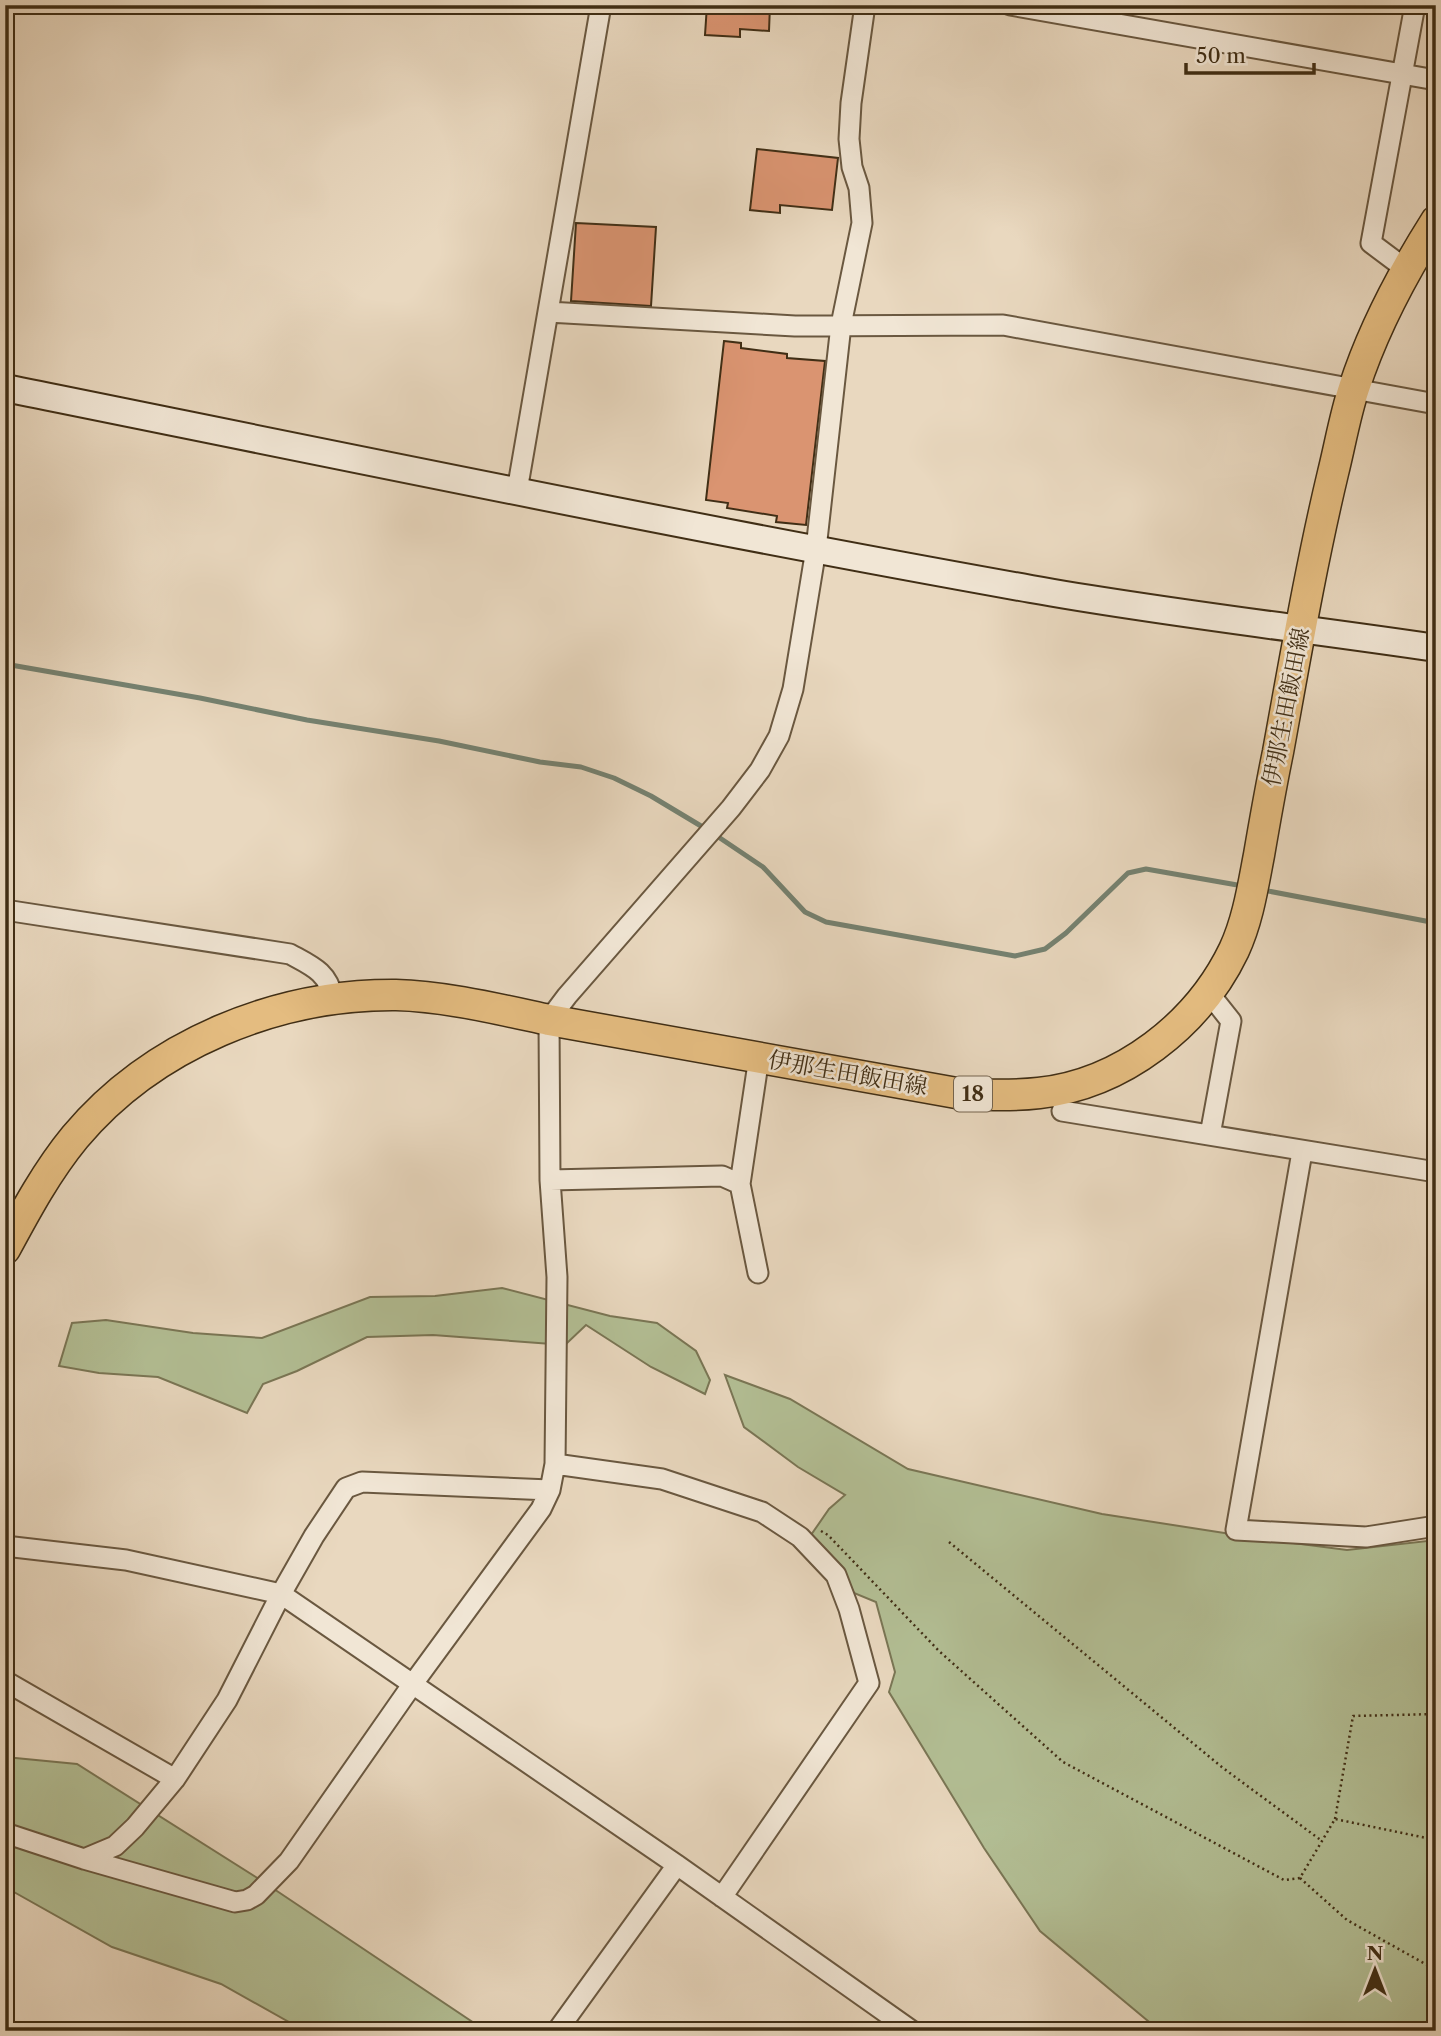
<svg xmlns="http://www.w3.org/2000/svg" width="1441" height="2036" viewBox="0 0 1441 2036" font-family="'Libre Caslon Text','Noto Serif JP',serif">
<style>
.green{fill:#b3bf95;stroke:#7a7655;stroke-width:2}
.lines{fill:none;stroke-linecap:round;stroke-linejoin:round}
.stream{stroke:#758271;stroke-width:5}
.building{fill:#da9471;stroke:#402e15;stroke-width:2}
.street-casing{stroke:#6a5840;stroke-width:23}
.secondary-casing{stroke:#402e15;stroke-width:30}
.primary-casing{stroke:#402e15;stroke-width:33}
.path{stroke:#402e15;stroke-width:2.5;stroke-dasharray:2 3.5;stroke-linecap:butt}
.street{stroke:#f1e6d5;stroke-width:19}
.secondary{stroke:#f1e6d5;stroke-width:26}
.primary{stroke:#e4bc80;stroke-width:30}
.labels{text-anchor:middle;stroke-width:5;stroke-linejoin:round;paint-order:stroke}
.shield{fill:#f1e6d5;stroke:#75654f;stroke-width:2}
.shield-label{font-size:21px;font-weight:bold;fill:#402e15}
.street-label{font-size:23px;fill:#402e15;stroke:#f1e6d5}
</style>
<rect width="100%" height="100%" fill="#e9d8bf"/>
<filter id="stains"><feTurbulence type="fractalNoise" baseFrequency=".00286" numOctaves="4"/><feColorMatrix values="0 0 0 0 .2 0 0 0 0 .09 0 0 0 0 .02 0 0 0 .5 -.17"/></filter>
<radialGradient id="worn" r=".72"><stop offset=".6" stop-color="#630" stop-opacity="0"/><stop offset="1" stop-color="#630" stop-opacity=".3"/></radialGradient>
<path class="green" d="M502 1288 610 1316 657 1323 696 1351 710 1380 705 1394 651 1367 586 1325 565 1345 433 1335 367 1337 297 1371 263 1384 247 1413 158 1377 99 1373 59 1366 72 1323 106 1320 193 1333 262 1338 370 1297 435 1296Z
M725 1375 790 1399 908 1469 1102 1514 1263 1539 1347 1550 1436 1540V2031H1160L1040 1931 984 1848 889 1692 895 1672 876 1602 854 1593 844 1573 811 1535 829 1509 845 1495 798 1467 744 1427Z
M5 1757 77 1764 259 1879 486 2031H305L221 1984 112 1947 5 1887Z"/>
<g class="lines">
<path class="stream" d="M5 664 200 698 307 720 439 741 540 762 581 767 614 778 651 796 706 829
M714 834 763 867 805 912 826 922 1015 956 1045 949 1066 933 1128 873 1146 869 1243 886
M1263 890 1436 923"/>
</g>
<path class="building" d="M707 5H770L769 31 740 29V37L705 35Z
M757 149 838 158 832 210 780 205V213L750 210Z
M576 223 656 227 651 306 571 301Z
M724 341 741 343V348L787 354V358L825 361 806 525 776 522 777 516 727 508 728 503 706 500Z"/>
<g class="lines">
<g class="street-casing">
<path id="street" d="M1010 5 1436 80
M1407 270 1371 243 1415 5
M548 312 795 326 1003 325 1436 404
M517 491 601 5
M5 910 290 954C312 966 328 972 333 998
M1208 992 1231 1021 1210 1135
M1062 1111 1436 1172
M1302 1152 1236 1530 1366 1537 1436 1526
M550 1180 722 1176 740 1184
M758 1273 740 1184 759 1057
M555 1464 662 1479 762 1512 800 1537 836 1575 849 1609 869 1683 722 1897
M5 1546 126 1560 281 1594 677 1865 912 2031
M5 1681 175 1779
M5 1833 84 1859 235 1902 247 1900 256 1895 289 1861 412 1685 541 1509 550 1490 555 1464 557 1277 550 1180 549 1020 567 996 731 808 760 770 779 736 793 689 816 549 841 325 862 223 859 188 852 167 849 139 851 103 865 5
M84 1859 115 1846 135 1827 175 1779 227 1700 281 1594 314 1536 346 1488 362 1482 550 1490
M557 2031 677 1865"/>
</g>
<g class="secondary-casing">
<path id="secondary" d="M5 388C347 457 688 528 1031 589 1165 613 1301 628 1436 648"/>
</g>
<g class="primary-casing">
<path id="primary" d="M5 1249C26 1210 47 1171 75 1137 153 1044 277 994 396 995 444 996 502 1010 549 1020L962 1094C988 1095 1013 1096 1039 1093 1122 1084 1198 1025 1234 950 1248 920 1253 886 1259 855 1265 820 1271 786 1278 752 1295 659 1311 565 1333 473 1340 445 1345 415 1354 388 1373 329 1403 273 1436 221"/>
</g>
<path class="path" d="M821 1531 828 1535 939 1651 1063 1762 1284 1880 1300 1878 1335 1819 1436 1840
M949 1542 1223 1768 1322 1841
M1335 1819 1353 1716 1436 1714
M1300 1878 1347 1920 1436 1970"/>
<use href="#street" class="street"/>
<use href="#secondary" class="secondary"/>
<use href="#primary" class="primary"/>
</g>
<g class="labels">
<rect class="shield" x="954" y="1076.5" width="38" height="35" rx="5"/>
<g class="shield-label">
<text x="973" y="1101">18</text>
</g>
<g class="street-label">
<text transform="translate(1286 707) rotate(-79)" y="8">伊那生田飯田線</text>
<text transform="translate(848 1073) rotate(10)" y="8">伊那生田飯田線</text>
</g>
</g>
<rect width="1441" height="2036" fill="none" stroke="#e9d8bf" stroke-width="28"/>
<rect x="7" y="7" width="1427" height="2022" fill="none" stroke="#402e15" stroke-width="3.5"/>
<rect x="14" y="14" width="1413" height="2008" fill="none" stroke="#402e15" stroke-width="2"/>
<g transform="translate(1375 1970)" stroke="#f1e6d5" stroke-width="5" paint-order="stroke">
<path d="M0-5L12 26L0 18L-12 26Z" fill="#402e15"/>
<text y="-10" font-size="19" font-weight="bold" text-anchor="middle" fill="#402e15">N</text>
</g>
<path d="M1186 63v10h128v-10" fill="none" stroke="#402e15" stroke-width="3.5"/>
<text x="1196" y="63" font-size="21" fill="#402e15" stroke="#f1e6d5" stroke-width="5" paint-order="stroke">50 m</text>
<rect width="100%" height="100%" filter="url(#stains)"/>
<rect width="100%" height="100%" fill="url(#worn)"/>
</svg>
